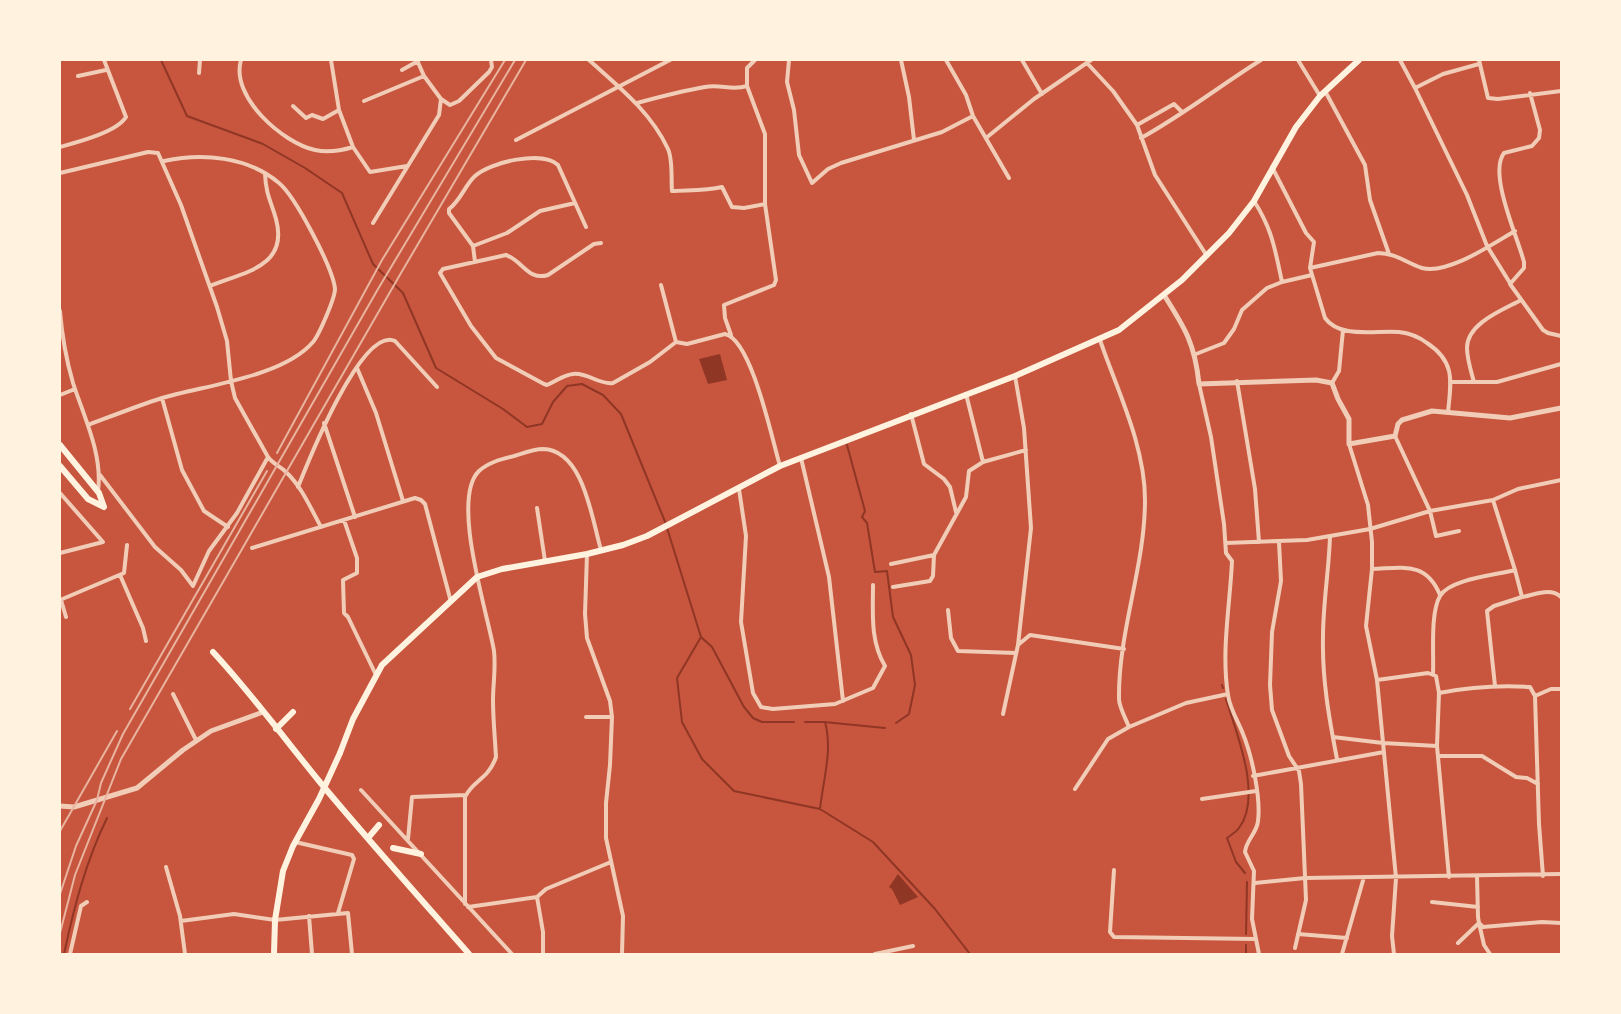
<svg xmlns="http://www.w3.org/2000/svg" width="1621" height="1014" viewBox="0 0 1621 1014" font-family="Commissioner,sans-serif">
<style>
.water{fill:#8f3625}
.lines{fill:none;stroke-linecap:round;stroke-linejoin:round}
.stream{stroke:#8f3625;stroke-width:2}
.minor{stroke:#f1ccb7;stroke-width:4}
.tertiary{stroke:#f1ccb7;stroke-width:5}
.primary{stroke:#fff3e0;stroke-width:6}
.trunk{stroke:#fff3e0;stroke-width:6}
.rail{stroke:#e9b49f;stroke-width:2}
</style>
<rect width="100%" height="100%" fill="#c8553d"/>
<path class="water" d="M720 354 727 380 708 384 699 359Z
M898 874 918 897 900 905 892 889 889 887Z"/>
<g class="lines">
<path class="stream" d="M161 60 187 116 263 144 305 168 342 193 373 264 403 293 436 368 503 409 527 427 542 424 553 402 567 386 582 384 603 395 621 414 666 524
M847 445 865 511 862 517 867 523 875 572 887 571 893 617 911 655 915 685 909 714 896 723
M667 528 701 637 677 678 682 722 702 759 734 791 820 809 873 842 935 909 970 954
M701 637 712 647 744 707 753 718 762 722H794
M1222 685 1223 688
M1226 699C1236 732 1263 796 1239 828 1236 832 1231 835 1227 838L1236 862 1245 873
M805 722H824L885 728
M820 809C823 780 833 750 825 722
M1246 934 1247 882
M64 954C74 907 86 861 107 818
M1246 954V945"/>
<path class="minor" d="M241 60C230 97 283 143 315 150 329 153 340 151 353 147L370 172 407 166
M331 60 339 110 353 147
M589 60C618 86 651 112 668 149 673 160 671 179 672 191 689 190 706 191 722 187L732 207 744 208 765 204
M789 60 787 82 794 110 799 155 812 183 828 169 841 163 942 132 973 116
M901 60 909 97 914 140
M946 60 966 95 973 116 1009 178
M1022 60 1042 94
M1298 60 1320 96
M1400 60 1415 88 1443 74 1479 64
M1479 60 1488 98 1498 99 1561 91
M1087 63 1113 91 1137 125 1155 175 1207 256
M402 70 418 61
M199 73 200 60
M78 76 106 70
M1415 88 1467 195 1487 246 1510 283
M1325 91 1365 165 1370 200 1389 254
M1530 93 1540 130 1539 138 1532 146 1504 153C1488 174 1518 238 1524 262V268L1510 284 1543 330 1548 333 1561 336
M441 99 450 105 459 101 489 72 492 67 491 60
M364 101 424 76
M637 103C659 97 682 91 705 87 721 84 732 91 747 86
M293 106 306 118 312 115 323 119 339 110
M1137 125 1174 104 1181 111
M986 138 1034 99 1091 60
M1141 138C1183 115 1221 85 1261 60
M516 140 670 60
M60 147C78 142 117 132 126 117L104 60
M1272 167 1306 233 1314 242 1310 268 1325 318C1340 339 1376 330 1399 332 1409 333 1419 337 1427 343 1456 362 1451 382 1448 412
M60 173 148 152 158 153 181 205 217 307 227 341 231 381 235 398 268 457C273 464 280 466 286 472 302 487 311 509 321 527
M1254 201C1272 229 1275 249 1282 282
M373 223 439 115 441 99 424 76 417 60
M601 243 594 244 548 275C528 281 523 261 506 255L443 269 440 273 471 326 496 358 544 384 547 385C557 381 563 375 573 374 587 372 599 385 613 383L650 362 676 342
M473 246 507 233 540 211 575 203
M475 262 473 246 449 213V209C461 200 465 185 475 176 490 162 543 150 558 165L586 227
M1310 268 1378 253C1395 253 1407 263 1422 268 1448 275 1492 244 1515 231
M661 285 676 342 687 344 725 334C752 340 772 440 780 466
M210 286C244 272 289 267 276 219 271 201 266 195 265 174
M60 311C62 336 66 359 73 383 84 417 103 455 98 491
M731 335 725 318 724 305 774 285 776 280 765 204V134L747 86V68L755 60
M1100 340C1117 390 1145 445 1145 500 1145 567 1118 632 1119 699 1119 707 1126 719 1129 727
M1196 354 1224 343 1234 329 1242 310 1267 288 1282 282 1312 275
M357 368 376 413 403 501
M1015 376 1024 428 1031 528 1018 645
M1237 381 1255 489 1259 542
M1451 382H1497L1561 364
M1474 382C1471 371 1467 359 1467 348 1467 323 1503 310 1521 300
M1332 383 1339 371 1343 330
M1199 384 1211 437 1224 524 1226 553 1232 561C1230 606 1221 651 1228 695 1230 709 1238 721 1243 734 1252 756 1261 798 1258 821 1257 833 1246 840 1245 852L1254 871 1252 919 1259 954
M966 394 983 462
M60 395 75 389
M162 398 182 470 204 511 228 527
M911 414 924 464 944 479 950 487 956 512
M324 423 355 517
M88 425C112 416 137 406 162 398 206 385 283 377 313 342 319 335 335 298 335 289 333 268 295 196 279 183 247 156 202 153 164 161
M1395 436 1430 511 1436 536 1459 531
M1349 444 1368 505 1372 542V569L1366 626 1377 680 1396 878 1392 936 1394 954
M801 458 829 577 843 701
M100 475 155 547 181 570 193 586 209 551 237 513 268 457
M298 487C308 462 362 325 395 341L437 387
M739 489 746 536 741 622 753 693 761 707 773 709 835 704 873 688 885 666C870 641 873 613 873 585
M60 493 103 542 60 553
M1493 500 1515 570 1522 597C1535 595 1550 587 1561 597
M537 508 545 561
M344 520 357 558V573L343 580 344 613 348 617 376 675
M1330 536C1329 570 1323 603 1323 637 1322 679 1329 718 1337 759
M1279 542 1281 581 1272 632 1270 685 1272 710 1289 756 1299 771 1301 784 1306 900 1295 948
M1226 543 1307 540 1370 529 1430 511 1493 500 1518 489 1561 480
M252 548 415 498 421 500 425 504 451 602
M587 554 585 614 587 638 610 701 612 717 610 765 606 803V838L623 916 622 954
M891 564 934 555 966 497 969 471 983 462 1026 450
M1372 569C1403 568 1426 561 1440 595
M120 575 143 628 146 641
M893 587 930 581 933 576 934 555
M60 600 124 573 127 545
M61 600 66 617
M948 610 951 638 958 651 1016 653
M1433 674C1434 654 1430 613 1440 596 1450 579 1496 575 1515 570
M1377 680 1428 673 1436 676 1439 693 1437 746 1449 877
M1495 686 1487 611 1494 606 1522 597
M1439 693C1470 687 1499 685 1530 687L1535 696 1551 689H1561
M173 694 196 740
M1535 696 1539 824 1543 876
M1003 714 1018 645 1030 635 1124 649
M586 717H612
M1333 737 1383 743 1437 746
M1438 756H1482L1516 777 1527 778 1538 784
M1253 776 1384 752
M1075 789 1108 739 1129 727 1186 703 1228 694
M361 790 512 954
M1202 799 1256 791
M408 839 412 797 466 795
M295 842 352 855 354 859 338 913
M166 867 180 916 185 954
M1114 870 1110 932 1114 937 1256 939
M1477 876 1478 917 1479 923 1483 927 1542 922 1561 923
M1255 883 1305 878 1561 874
M537 897 543 932V954
M1432 902 1478 907
M465 904V797C473 780 488 780 496 757 495 738 493 719 493 700 493 684 496 668 494 651 488 614 450 499 479 471 489 462 502 459 514 456 524 453 533 449 543 449 584 450 592 520 601 550
M468 907 537 897 546 889 611 862
M309 916 312 954
M181 921 234 914 275 920 348 913 352 954
M1298 934 1347 938
M1458 943 1479 923 1484 945 1490 954
M70 954 81 906 87 902
M875 954 913 946
M1342 954 1364 877"/>
<path class="tertiary" d="M1164 295C1185 328 1195 344 1199 384L1316 380 1332 383 1338 399 1349 419V444L1395 436 1398 424 1402 420 1432 411 1510 418 1561 408
M60 806 74 807 137 788 183 750 211 731 263 712"/>
<path class="primary" d="M340 753 353 719 382 665 477 577 502 569 587 554 623 545 647 536 780 466 1015 376 1119 330 1182 280 1229 233 1254 201 1296 127 1320 96 1359 60"/>
<path class="trunk" d="M60 445 99 493 104 507
M60 466 88 499 104 507
M213 652C251 693 284 738 319 781 368 840 419 897 469 954
M276 729 293 712
M368 838 379 825
M393 848 421 854
M274 954 275 920 283 871 293 846 319 799 340 753"/>
<path class="rail" d="M277 453 382 260 505 60
M130 709 267 471
M60 831 117 731
M60 894 76 846 97 800 101 783 123 734 378 289 515 60
M60 933 75 875 121 759 401 273 526 60"/>
</g>
<rect width="1621" height="1014" fill="none" stroke="#fff3e0" stroke-width="122"/>
</svg>
